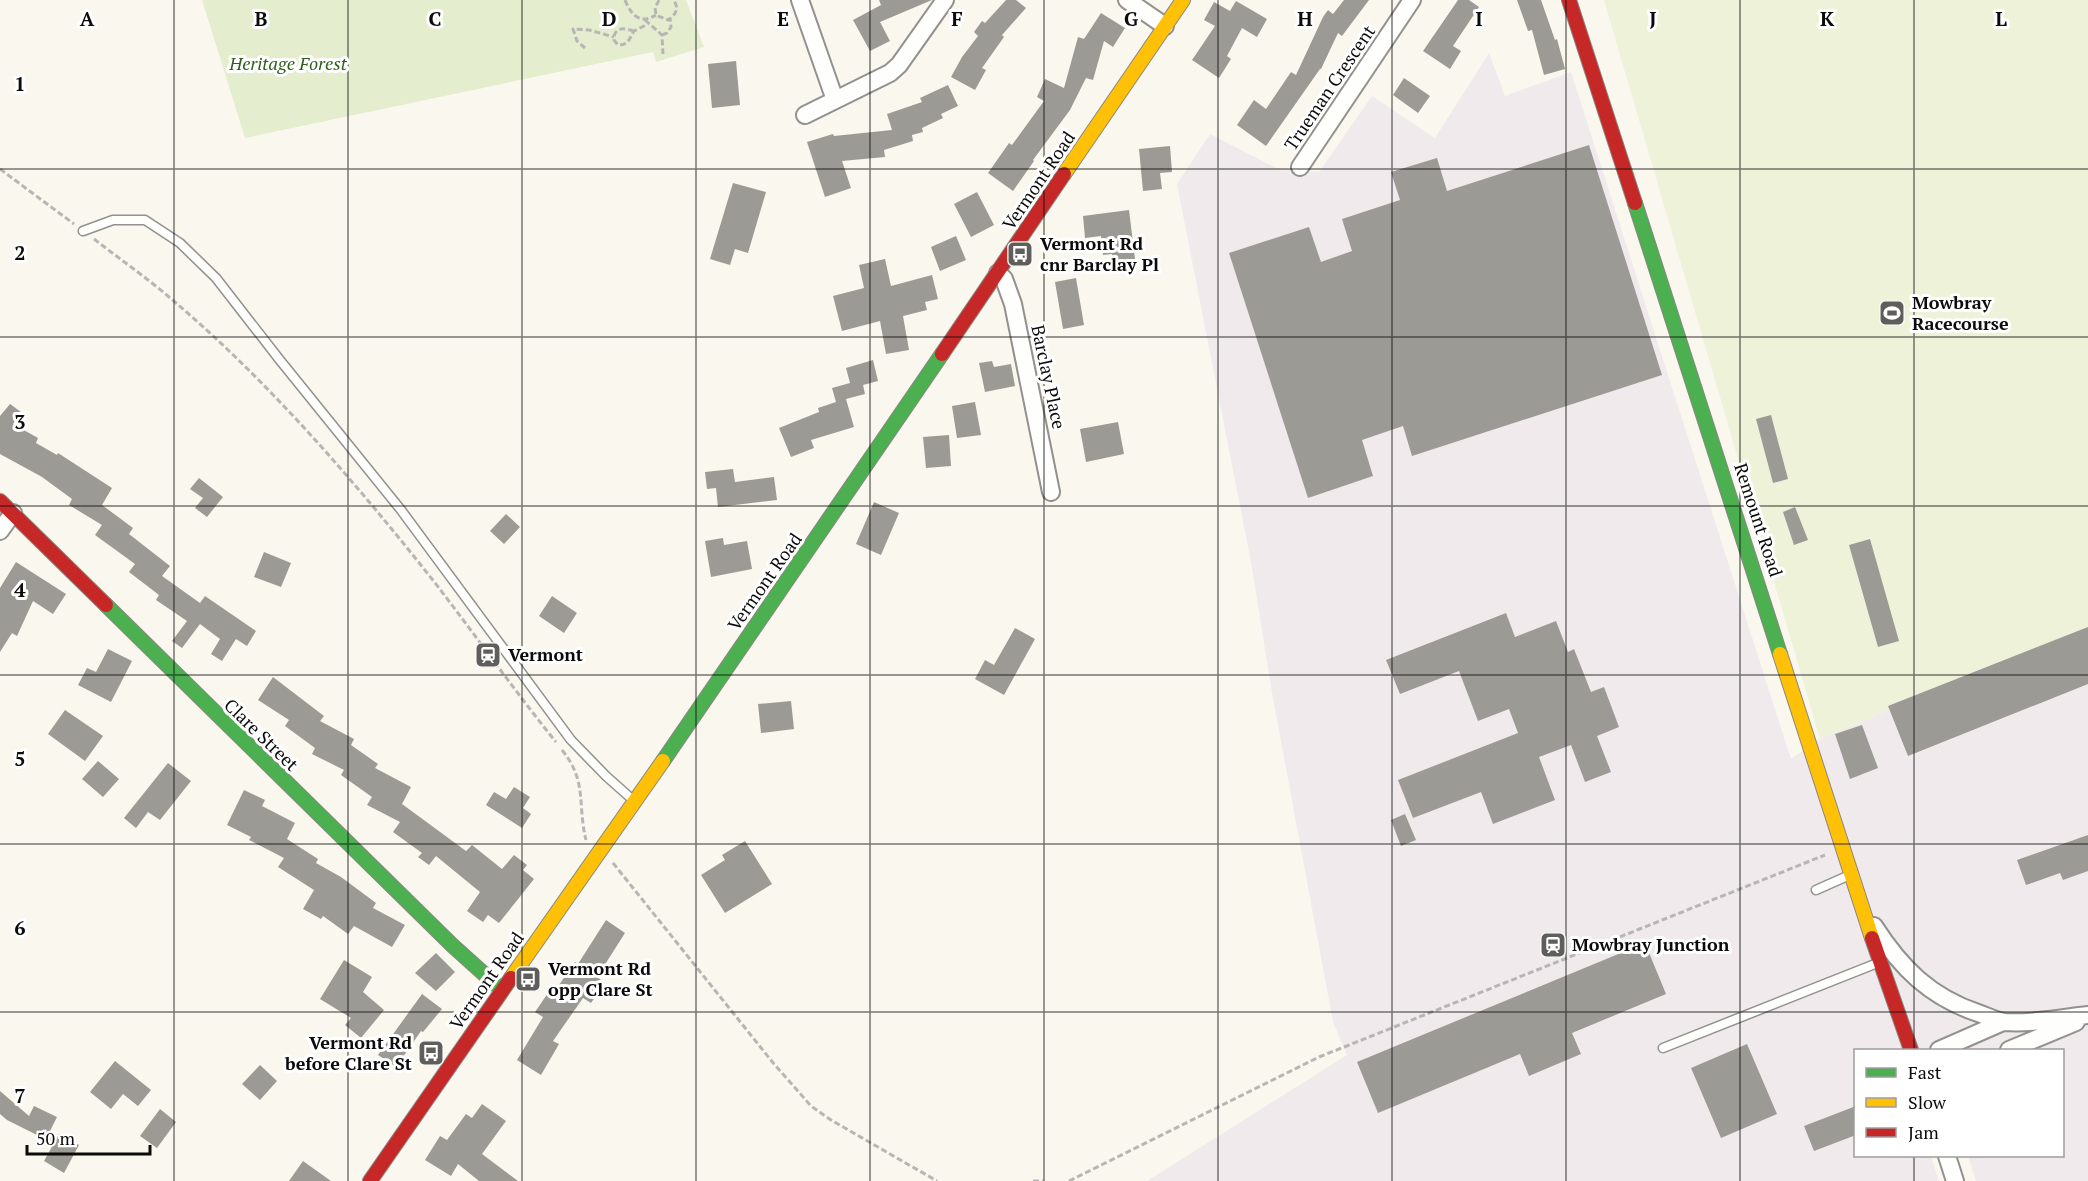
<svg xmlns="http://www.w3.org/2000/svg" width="2088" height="1181" viewBox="0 0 2088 1181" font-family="'PT Serif',serif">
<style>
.industrial{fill:#f0eaec}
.green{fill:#e4eecf}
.pitch{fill:#edf2d9}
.building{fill:#9c9a95}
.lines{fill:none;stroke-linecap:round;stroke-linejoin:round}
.lane-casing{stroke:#93918d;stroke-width:11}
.street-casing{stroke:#93918d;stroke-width:20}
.fast-casing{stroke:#898884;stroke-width:16}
.slow-casing{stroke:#898884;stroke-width:16}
.jam-casing{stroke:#898884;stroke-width:16}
.path{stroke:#b7b6b5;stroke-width:3;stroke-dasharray:6 3;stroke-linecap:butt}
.lane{stroke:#fefefc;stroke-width:8}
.street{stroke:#fefefc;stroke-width:16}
.fast{stroke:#4caf50;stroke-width:14}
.slow{stroke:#ffc107;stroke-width:14}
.jam{stroke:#c62828;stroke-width:14}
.grid{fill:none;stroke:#0b0b0b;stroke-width:1.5;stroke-opacity:0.55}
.labels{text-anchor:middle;stroke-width:6;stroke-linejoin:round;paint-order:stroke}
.park-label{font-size:18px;font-style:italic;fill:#315e1f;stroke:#fff}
.street-label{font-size:18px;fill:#0b0b0b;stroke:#fff}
.poi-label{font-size:18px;font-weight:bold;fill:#0b0b0b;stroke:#fff;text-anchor:start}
.grid-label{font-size:20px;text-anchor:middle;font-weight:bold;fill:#0b0b0b;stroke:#fff;stroke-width:6;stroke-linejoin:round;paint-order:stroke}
</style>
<rect width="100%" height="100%" fill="#faf7ee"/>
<path class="industrial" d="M1489 53 1505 96 1571 72 1791 759 1820 739 2088 626V1181H1976L1968 1156H2062V1050H1856V1156H1931L1939 1181H1147L1347 1055 1333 1022 1271 687 1251 562 1177 184 1210 134 1276 168 1319 172 1372 96 1435 138Z"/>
<path class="green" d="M202 0H686L704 47 656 62 653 52 245 138Z"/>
<path class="pitch" d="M1604 0H2088V626L1820 739Z"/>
<path class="building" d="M879 0H932L880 22 890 41 870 51 853 20 881 5Z
M1006 0H1016L1026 8 1002 35 1004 37 982 68 986 70 975 90 951 77 962 57 978 36 974 32 982 21 985 23Z
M1344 0H1369L1342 36 1338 33 1321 69H1320L1266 146 1237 125 1254 100 1266 109 1291 72 1296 75 1323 17 1328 10 1333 14Z
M1458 0H1469L1479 7 1453 46 1461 51 1450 69 1423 51Z
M1517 0H1541L1555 40 1557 39 1565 69 1544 75 1532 30 1528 31Z
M1236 1 1267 19 1257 37 1242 28 1227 56 1231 59 1219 78 1192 60 1215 26 1204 20 1214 2 1230 11Z
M1101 13 1125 28 1113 47 1104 41 1093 80 1086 78 1070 110 1033 160 1034 161 1013 191 988 173 1009 143 1012 145 1044 101 1037 97 1045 79 1064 88 1078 37 1084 39Z
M736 61 740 105 712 108 708 64Z
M1404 78 1430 96 1418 113 1393 95Z
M948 85 958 106 941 114 943 118 922 128 923 132 912 135 913 141 884 150 885 157 842 161 851 188 825 197 807 142 833 134 834 136 892 130 887 114 922 102 920 98Z
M1589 145 1662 375 1412 456 1403 426 1362 440 1373 476 1308 498 1229 253 1309 227 1321 262 1352 251 1342 219 1400 200 1391 172 1437 158 1447 191Z
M1170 146 1172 172 1160 173 1162 189 1143 191 1139 149Z
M733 183 766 192 748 253 735 249 730 265 710 259Z
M977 192 994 225 971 237 954 204Z
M1129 210 1135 259 1113 262 1112 254 1103 255 1101 236 1085 238 1083 216Z
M956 236 966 260 940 271 931 247Z
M885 259 891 286 932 275 938 299 925 302 927 310 903 316 909 350 886 354 880 321 842 331 833 296 864 288 859 265Z
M1076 278 1084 325 1063 329 1055 282Z
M873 360 878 381 863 385 865 394 846 399 854 427 811 440 814 448 791 457 779 428 819 412 818 408 836 402 832 388 850 383 846 368Z
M992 361 994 367 1011 364 1015 386 985 392 979 363Z
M975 402 981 435 957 438 952 406Z
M10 404 21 412 13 424 38 438 36 443 57 455 58 453 112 488 102 505 133 528 129 534 170 566 162 576 200 603 205 596 256 631 247 646 236 639 222 661 211 654 220 639 200 624 182 648 172 641 187 621 156 600 159 595 129 572 135 564 95 535 102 525 69 505 72 499 42 477 0 454V416Z
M1771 415 1788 479 1773 483 1756 419Z
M1118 422 1124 454 1086 462 1080 429Z
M949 435 951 466 926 468 923 437Z
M733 469 735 482 774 477 777 500 718 507 716 488 707 489 705 472Z
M199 478 223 497 207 517 195 508 203 498 190 489Z
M874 502 899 513 881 555 856 544Z
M1795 507 1808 540 1794 545 1783 512Z
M506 514 520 527 504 544 490 531Z
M723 538 724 545 747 541 752 569 711 577 705 541Z
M1870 539 1899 641 1878 647 1849 545Z
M264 552 291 563 281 587 254 577Z
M16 562 66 594 53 614 33 601 17 636 12 633 0 652V588Z
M552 596 577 613 564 633 539 616Z
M1506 613 1515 637 1556 621 1568 652 1574 649 1591 692 1604 687 1619 727 1597 736 1611 772 1585 782 1571 745 1539 757 1555 800 1493 824 1481 792 1413 818 1398 780 1518 733 1509 709 1478 721 1459 671 1400 694 1386 660Z
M2088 627V684L1908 756 1888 706Z
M1015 628 1035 639 1004 695 975 679 985 660 994 665Z
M108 649 132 661 111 702 78 685 87 668 96 672Z
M273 677 324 716 320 721 354 739 351 745 378 764 375 768 411 787 402 804 466 851 472 845 502 869 514 855 527 865 523 870 534 879 499 923 488 915 483 922 467 911 480 892 436 856 429 865 418 857 422 853 393 832 400 822 367 805 372 797 341 775 344 770 312 754 315 748 285 726 289 720 258 700Z
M791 701 794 729 761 733 758 704Z
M65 710 103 736 85 761 48 734Z
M1862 725 1878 768 1850 779 1835 734Z
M98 761 119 779 103 797 82 779Z
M168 763 191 781 160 820 148 812 136 828 124 818Z
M514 787 530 797 523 808 531 814 522 828 486 805 494 792 506 799Z
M244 790 265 800 262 806 295 823 287 839 318 859 316 863 341 877 376 903 373 908 405 925 392 947 354 926 348 934 323 916 321 919 303 909 314 890 278 867 284 858 249 840 251 837 227 825Z
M1405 814 1416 840 1401 846 1391 820Z
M2088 835V871L2063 880 2060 873 2026 885 2017 860Z
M745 841 772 884 725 913 701 875 725 860 722 855Z
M606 920 625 933 597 977 605 983 591 1003 583 998 553 1041 559 1044 541 1075 517 1060 543 1017 535 1012 548 993 552 995 575 962 578 964Z
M1645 943 1666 994 1572 1033 1581 1054 1529 1076 1520 1054 1378 1113 1357 1062Z
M436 953 455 972 436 991 415 973Z
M344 960 372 977 363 992 384 1010 361 1038 345 1025 351 1018 320 999Z
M422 994 442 1009 423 1032 421 1031 396 1067 378 1055Z
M1747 1044 1777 1114 1721 1138 1691 1068Z
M115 1061 151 1090 138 1106 123 1094 111 1109 90 1092Z
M260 1065 277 1081 260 1100 242 1084Z
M0 1091 29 1116 34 1106 57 1117 49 1133 56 1139 53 1143 7 1120 0 1114Z
M482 1104 506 1121 482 1154 518 1181H479L458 1164 451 1176 425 1160 440 1136 447 1140 466 1114 472 1118Z
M1856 1106V1135L1814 1151 1804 1126Z
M160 1109 176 1122 157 1148 140 1136Z
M59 1134 79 1145 64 1173 44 1161Z
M303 1161 331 1181H289Z"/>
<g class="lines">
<g class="lane-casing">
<path id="lane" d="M83 231 113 220H145L180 243 216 278 279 359 401 510 571 740 606 776 633 800
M1816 890 1852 874
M1663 1048 1880 962"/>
</g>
<g class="street-casing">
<path id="street" d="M800 0 835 100
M1127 0 1165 26
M805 115 890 73 899 65 945 0
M1300 167 1412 0
M998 273 1004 279 1013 304 1051 492
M0 531 13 513
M1874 926C1901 968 1930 997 1978 1013 1987 1016 1996 1021 2005 1022 2032 1024 2061 1018 2088 1015
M1939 1050 2003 1022
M2009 1050 2076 1022
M1947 1156 1955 1181"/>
</g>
<g class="fast-casing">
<path id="fast" d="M1635 203 1780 654
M106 605 453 946 502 990
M663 761 942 354"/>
</g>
<g class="slow-casing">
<path id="slow" d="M1064 174 1183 0
M1780 654 1872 938
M511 978 663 761"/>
</g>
<g class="jam-casing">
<path id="jam" d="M1569 0 1635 203
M942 354 1064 174
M0 501 106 605
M1872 938 1911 1050
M370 1181 511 978"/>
</g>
<path class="path" d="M625 0C631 15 640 25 656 15
M659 0 655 8 656 15 668 20C676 15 680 7 673 0
M645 20 662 35 663 54
M634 31C624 28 614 26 614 40L618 45C629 45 629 39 634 31L648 24
M662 35 667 33 671 27 670 19
M585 48 577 41 573 29 589 30 614 37
M0 169 74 224
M94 239C121 260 150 280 176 303 270 383 355 482 432 579 474 633 513 689 556 742
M562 750C588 782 577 805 586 840
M613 863 774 1064 811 1106 831 1120 937 1181
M1033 1181H1043
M1069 1181 1319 1057 1825 855"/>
<use href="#lane" class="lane"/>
<use href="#street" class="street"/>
<use href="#fast" class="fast"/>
<use href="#slow" class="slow"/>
<use href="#jam" class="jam"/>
</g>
<path class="grid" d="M174 0V1181M348 0V1181M522 0V1181M696 0V1181M870 0V1181M1044 0V1181M1218 0V1181M1392 0V1181M1566 0V1181M1740 0V1181M1914 0V1050M0 169H2088M0 337H2088M0 506H2088M0 675H2088M0 844H2088M0 1012H2088M1914 1156V1181"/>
<defs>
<g id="bus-square" transform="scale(1.35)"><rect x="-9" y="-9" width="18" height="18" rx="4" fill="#5f5e5a" stroke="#fff"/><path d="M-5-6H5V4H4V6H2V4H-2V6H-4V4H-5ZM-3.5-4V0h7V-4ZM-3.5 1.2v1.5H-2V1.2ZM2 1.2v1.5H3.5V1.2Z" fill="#fff"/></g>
<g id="stadium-square" transform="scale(1.35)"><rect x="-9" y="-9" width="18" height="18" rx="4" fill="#5f5e5a" stroke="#fff"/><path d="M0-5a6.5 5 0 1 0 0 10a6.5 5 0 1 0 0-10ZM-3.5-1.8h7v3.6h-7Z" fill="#fff"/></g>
<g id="station-square" transform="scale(1.35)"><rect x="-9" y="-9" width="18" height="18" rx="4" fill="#5f5e5a" stroke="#fff"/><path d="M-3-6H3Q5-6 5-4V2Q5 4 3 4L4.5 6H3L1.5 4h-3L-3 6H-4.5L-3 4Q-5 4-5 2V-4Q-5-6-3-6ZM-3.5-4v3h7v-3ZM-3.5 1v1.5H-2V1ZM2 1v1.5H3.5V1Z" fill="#fff"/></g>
</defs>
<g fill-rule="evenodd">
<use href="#bus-square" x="1020" y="254"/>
<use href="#stadium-square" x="1892" y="313"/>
<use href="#station-square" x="488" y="655"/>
<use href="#station-square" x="1553" y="945"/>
<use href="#bus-square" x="528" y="979"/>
<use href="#bus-square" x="431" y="1053"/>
</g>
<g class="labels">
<g class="park-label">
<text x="288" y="70">Heritage Forest</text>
</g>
<g class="street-label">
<text transform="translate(1330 88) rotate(-56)" y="6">Trueman Crescent</text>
<text transform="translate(1039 181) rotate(-56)" y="6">Vermont Road</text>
<text transform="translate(1048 377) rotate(78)" y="6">Barclay Place</text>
<text transform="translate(1758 520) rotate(72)" y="6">Remount Road</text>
<text transform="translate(765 582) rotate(-55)" y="6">Vermont Road</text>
<text transform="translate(261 735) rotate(44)" y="6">Clare Street</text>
<text transform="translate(487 981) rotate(-55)" y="6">Vermont Road</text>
</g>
<g class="poi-label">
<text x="1040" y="250">Vermont Rd<tspan x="1040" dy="21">cnr Barclay Pl</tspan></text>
<text x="1912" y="309">Mowbray<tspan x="1912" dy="21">Racecourse</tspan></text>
<text x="508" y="661">Vermont</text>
<text x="1572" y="951">Mowbray Junction</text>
<text x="548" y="975">Vermont Rd<tspan x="548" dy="21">opp Clare St</tspan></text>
<text x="412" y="1049" text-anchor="end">Vermont Rd<tspan x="412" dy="21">before Clare St</tspan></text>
</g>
</g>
<g class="grid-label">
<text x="87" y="26">A</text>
<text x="261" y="26">B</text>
<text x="435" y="26">C</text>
<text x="609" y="26">D</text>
<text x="783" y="26">E</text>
<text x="957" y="26">F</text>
<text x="1131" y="26">G</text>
<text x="1305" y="26">H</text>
<text x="1479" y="26">I</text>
<text x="1653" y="26">J</text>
<text x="1827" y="26">K</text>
<text x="2001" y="26">L</text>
<text x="20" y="91">1</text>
<text x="20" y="260">2</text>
<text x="20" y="429">3</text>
<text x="20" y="597">4</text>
<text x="20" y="766">5</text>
<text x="20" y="935">6</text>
<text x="20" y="1103">7</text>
</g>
<rect x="1854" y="1049" width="210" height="108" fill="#ffffff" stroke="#9d9d9d" stroke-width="1.5"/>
<rect x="1866" y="1068" width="30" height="9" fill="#4caf50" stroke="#9d9d9d" stroke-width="1.5"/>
<text x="1908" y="1079" font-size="18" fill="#0b0b0b">Fast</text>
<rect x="1866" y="1098" width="30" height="9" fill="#ffc107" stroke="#9d9d9d" stroke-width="1.5"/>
<text x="1908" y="1109" font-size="18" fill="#0b0b0b">Slow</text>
<rect x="1866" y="1128" width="30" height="9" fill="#c62828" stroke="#9d9d9d" stroke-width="1.5"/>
<text x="1908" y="1139" font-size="18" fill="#0b0b0b">Jam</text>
<path d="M27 1145v9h123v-9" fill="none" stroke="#0b0b0b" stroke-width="3"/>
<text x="36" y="1145" font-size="18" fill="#0b0b0b" stroke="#ffffff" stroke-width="4.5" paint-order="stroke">50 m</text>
</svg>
